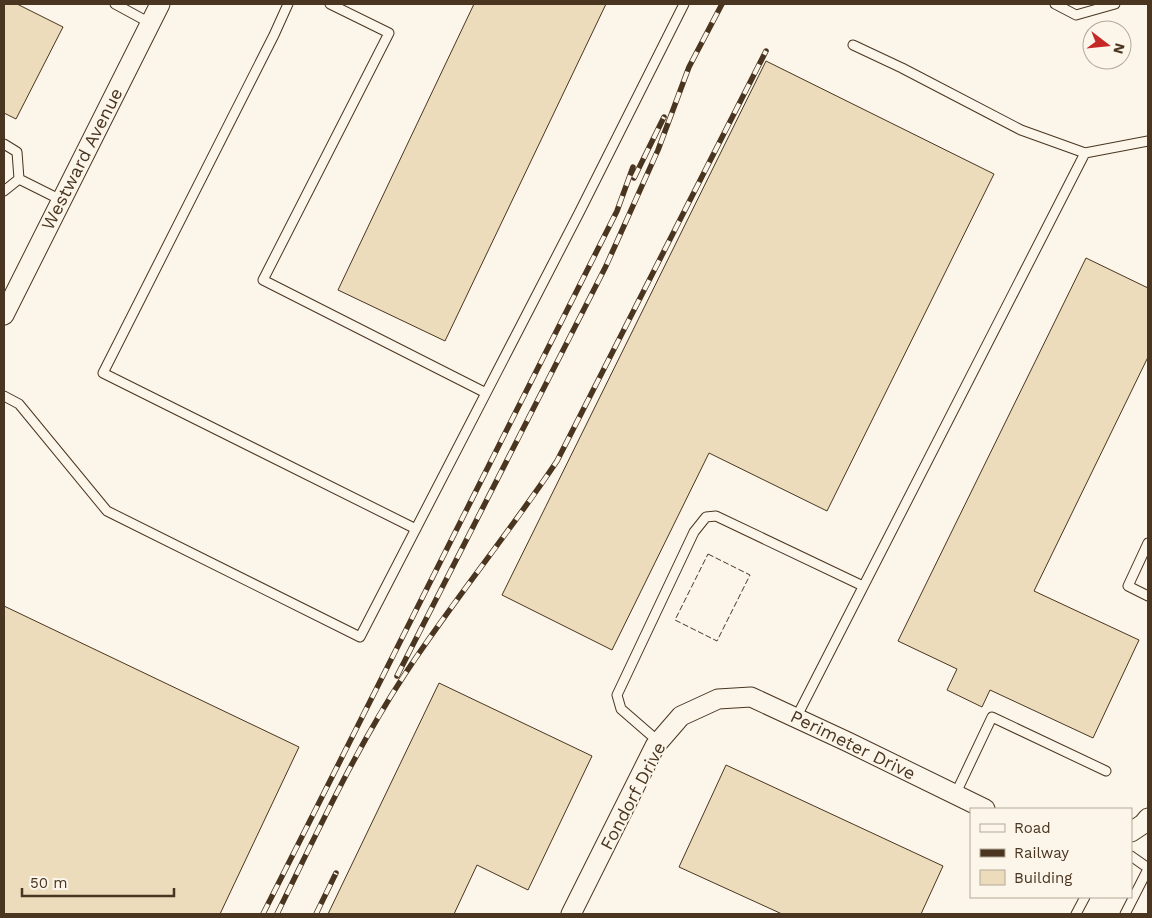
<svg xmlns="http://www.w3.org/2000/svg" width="1152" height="918" viewBox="0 0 1152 918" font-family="'Work Sans',sans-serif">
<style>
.building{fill:#ecdcbc;stroke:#4a3520}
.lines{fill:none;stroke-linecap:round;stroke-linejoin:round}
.service-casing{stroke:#4a3520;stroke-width:11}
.minor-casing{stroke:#4a3520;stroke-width:21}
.service{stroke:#fbf6e9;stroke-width:9}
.minor{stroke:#fbf6e9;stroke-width:19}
.rail-casing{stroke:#4a3520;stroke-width:5.5}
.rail{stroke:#fbf6e9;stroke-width:4;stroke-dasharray:11;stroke-linecap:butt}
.fence{stroke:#4a3520;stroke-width:1;stroke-dasharray:6 2.5;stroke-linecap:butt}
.labels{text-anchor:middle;stroke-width:4;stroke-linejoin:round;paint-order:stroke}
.street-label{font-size:18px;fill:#4a3520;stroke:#fbf6e9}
</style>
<rect width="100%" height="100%" fill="#fbf6e9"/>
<path class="building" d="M4 4H17L63 27 16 119 4 113Z
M474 4H606L445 341 338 290Z
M766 61 994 174 827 511 709 453 612 650 502 595Z
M1086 258 1148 288V357L1034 591 1139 640 1093 738 990 690 982 707 947 690 957 669 898 641Z
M4 606 299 747 220 914H4Z
M439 683 592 756 528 890 477 865 454 914H328Z
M726 765 943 866 921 914H782L679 867Z"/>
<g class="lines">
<g class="service-casing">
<path id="service" d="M115 4 150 23
M288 4 274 35 103 373 416 529
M330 4 389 33 263 280 486 393
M1055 4 1076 15 1115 4
M853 45 902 68 1021 130 1085 153
M4 144 17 152 19 179 4 191
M19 179 61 200
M4 396 19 404 107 511 360 637 579 213 684 4
M1148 543 1128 586 1148 596
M796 718 1085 153 1148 141
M659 742 621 709 617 695 694 532 706 517 716 516 863 586
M955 795 992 717 1106 771
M1131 856 1148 868
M1076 914 1085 897
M1125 914 1148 869"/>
</g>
<g class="minor-casing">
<path id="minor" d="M4 315 160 4
M1131 832 1143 824 1148 818
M571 914 655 746 681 716 718 699 751 697 848 742 985 809"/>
</g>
<use href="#service" class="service"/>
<use href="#minor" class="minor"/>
<g class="rail-casing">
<path id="rail" d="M634 178 664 117
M397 676 606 266 658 150 689 67 722 4
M263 914 617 211 633 167
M277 914C317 833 355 750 405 674 453 601 509 533 557 461L766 51
M316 914 336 873"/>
</g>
<use href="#rail" class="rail"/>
<path class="fence" d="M708 554 750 575 717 641 675 620Z"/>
</g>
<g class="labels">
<g class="street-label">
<text transform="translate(82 159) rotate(-63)" y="6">Westward Avenue</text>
<text transform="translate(853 745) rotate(26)" y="6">Perimeter Drive</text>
<text transform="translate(633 796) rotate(-62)" y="6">Fondorf Drive</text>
</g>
</g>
<rect width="1152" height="918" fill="none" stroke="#4a3520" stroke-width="10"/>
<rect x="970" y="808" width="162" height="90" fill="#fbf6e9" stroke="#b4a999"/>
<rect x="980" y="824" width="25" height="8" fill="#fbf6e9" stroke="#b4a999"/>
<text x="1014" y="833" font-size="15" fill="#4a3520">Road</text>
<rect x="980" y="849" width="25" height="8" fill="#4a3520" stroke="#b4a999"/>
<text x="1014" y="858" font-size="15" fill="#4a3520">Railway</text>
<rect x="980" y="870" width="25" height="15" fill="#ecdcbc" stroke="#b4a999"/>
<text x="1014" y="883" font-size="15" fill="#4a3520">Building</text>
<g transform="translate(1107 45) rotate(106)"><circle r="24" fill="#fbf6e9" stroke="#b4a999"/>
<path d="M0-4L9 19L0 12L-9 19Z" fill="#c62828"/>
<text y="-8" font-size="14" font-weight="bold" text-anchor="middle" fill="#4a3520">N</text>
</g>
<path d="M22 888v8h152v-8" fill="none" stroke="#4a3520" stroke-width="2.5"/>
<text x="30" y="888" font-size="15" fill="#4a3520" stroke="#fbf6e9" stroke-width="4" paint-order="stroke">50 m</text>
</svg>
